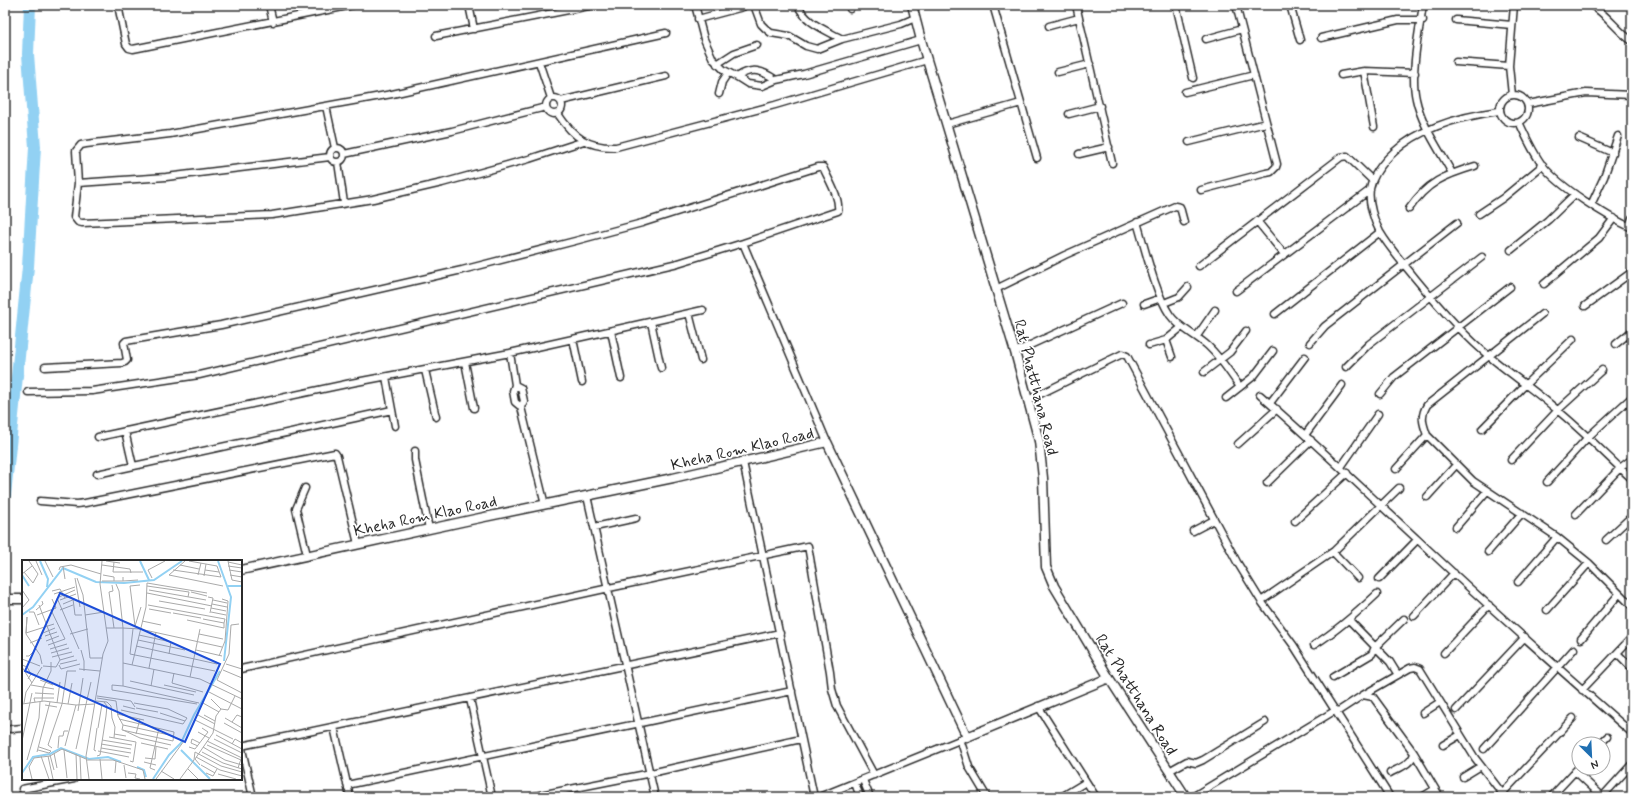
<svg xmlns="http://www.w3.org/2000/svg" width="1637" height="802" viewBox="0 0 1637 802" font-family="Mynerve,sans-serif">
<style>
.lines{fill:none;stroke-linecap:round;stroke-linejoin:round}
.river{stroke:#92d1f3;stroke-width:12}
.minor-casing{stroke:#2b2b2b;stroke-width:9}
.tertiary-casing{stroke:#2b2b2b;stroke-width:11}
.minor{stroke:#fff;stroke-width:6}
.tertiary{stroke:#fff;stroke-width:8}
.labels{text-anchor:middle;stroke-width:3.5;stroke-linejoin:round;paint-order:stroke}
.street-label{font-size:16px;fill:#2b2b2b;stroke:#fff}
.inset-river{fill:none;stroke:#92d1f3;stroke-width:2}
.inset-road{fill:none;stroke:#aaa;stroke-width:1}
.view{fill:#1d4ed8;fill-opacity:0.15;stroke:#1d4ed8;stroke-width:2}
.inset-edge{fill:none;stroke:#2b2b2b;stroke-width:2}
</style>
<rect width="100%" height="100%" fill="#fff"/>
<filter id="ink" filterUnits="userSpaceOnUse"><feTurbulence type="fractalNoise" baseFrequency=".025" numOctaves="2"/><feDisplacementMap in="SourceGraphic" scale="8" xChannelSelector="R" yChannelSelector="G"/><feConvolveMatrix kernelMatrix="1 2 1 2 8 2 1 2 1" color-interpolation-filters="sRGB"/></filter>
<g filter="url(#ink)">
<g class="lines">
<path class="river" d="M5 495 28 267 35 147 28 54 30 5"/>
<g class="minor-casing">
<path id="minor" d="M118 5 126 44 129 48 133 49 353 5
M269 5 273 22
M469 5 474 29
M695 5 704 39 713 59 724 70 737 77 748 84 762 86 776 80 804 74 921 40
M754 5 761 24 766 29 771 33 789 36 806 46 817 49 842 39 901 24 915 18
M798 5C805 23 826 30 842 39
M849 5 850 9
M993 5 1037 158
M1076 5 1112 163
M1176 5 1193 78
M1290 5 1300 40
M1423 5C1419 31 1410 74 1416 99 1421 124 1440 151 1452 173
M1591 5C1607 14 1617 31 1632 41
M698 19 743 7
M1456 20 1512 25
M1049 26 1079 18
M436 36 594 5
M1321 38 1398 20H1423
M1206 39 1242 29
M539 62 551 98
M1456 62 1509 66
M717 64 734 53 757 45
M1364 71 1374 127
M1058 72 1090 64
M1341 75 1364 71 1415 73
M737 77C752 67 762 70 776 80
M1185 92 1254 75
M719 94 722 82 728 73
M1500 109a14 14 0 1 1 28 0a14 14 0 1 1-28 0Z
M1512 95 1509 66 1514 5
M546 106a8 8 0 1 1 16 0a8 8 0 1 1-16 0Z
M561 101 666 76
M1528 104 1586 93 1632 95
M326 106 335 148
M1499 111C1463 116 1422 126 1394 152 1383 162 1373 174 1370 189 1368 203 1374 221 1380 232 1390 249 1403 263 1415 278 1438 306 1462 334 1490 357 1512 375 1535 391 1556 409 1583 431 1607 456 1632 479
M558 114C573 137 588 148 616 147L775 105 927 60
M1069 114 1100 106
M1519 122C1526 137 1533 153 1543 166 1561 188 1606 216 1632 228
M947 124 1021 103
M1579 138 1613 153
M584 141 529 159 442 183 373 199 285 213 272 215 82 223 78 222 74 217 78 183 76 151 81 145 86 144 170 134 392 94 666 33
M1189 142 1266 123
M330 155a7 7 0 1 1 14 0a7 7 0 1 1-14 0Z
M344 154 452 131 546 107
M1079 154 1109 147
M338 162 344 203
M78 183 166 177 330 157
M1201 190 1266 173 1271 172 1276 167 1277 164 1236 5
M1591 205 1604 177 1618 136
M1409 209C1427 182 1445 175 1475 166
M1479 214 1503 198 1543 165
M1257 221 1284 254
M1137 222C1145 248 1155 293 1170 315 1179 328 1196 335 1208 346 1221 358 1230 373 1240 387
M1629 226 1632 218
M1511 250 1548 220 1575 194
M1199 266 1341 157 1347 156 1372 180
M1544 284 1599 238 1614 218
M996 289 1065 255 1175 206 1180 207 1184 222
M1236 291 1370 190
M1164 303 1179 297 1188 287
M1144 304 1161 298
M1585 306 1632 272
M689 313 701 360
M1275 314 1380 232
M1542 314 1427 405C1420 416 1423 424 1427 435L1473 481 1557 537 1589 563 1632 606
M651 322 661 368
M611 331 621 378
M1197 336 1215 310
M573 339 582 382
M1310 343 1325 326 1457 223
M1616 344 1632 331
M1149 345 1166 340
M1015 352 1122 303
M510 353 515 385 513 391 515 402 521 407 545 505
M1172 357 1166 340 1182 327
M465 362 474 408
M45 367 122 363 125 362 127 360 124 343 126 341 221 325 462 270 575 241 642 223 818 167H823C828 179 840 197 838 211L743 243
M1346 367 1369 344 1482 257
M425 370 436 417
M1204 372 1230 352 1246 331
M386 377 395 426
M515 385 521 388 524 401 521 407
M28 392 92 391 199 375 678 263 743 243 827 442
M1380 394 1394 377 1510 287
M1260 395C1314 442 1366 492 1418 540 1488 606 1560 670 1632 733
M1226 398 1254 376 1273 351
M1028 400 1122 354 1127 356 1237 562 1261 601 1294 646 1390 797
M1270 403 1305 357
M1482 429 1526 384 1573 339
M125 431 133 466
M1305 435 1342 385
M98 437 351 383 510 353 703 310
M1238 444 1277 409
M415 451V460L429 529
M1511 460 1558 410 1602 370
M743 462 814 797
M1341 467 1378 414
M1396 469 1427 435
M97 474 392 410
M1547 482 1588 437 1632 397
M1267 483 1311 440
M305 488 296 509 307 555
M587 496 655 797
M1427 497 1456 465
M40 501 77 504 85 503 335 453 337 456 358 544
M1576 514 1620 468 1632 459
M1295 521 1347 473
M595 527 636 518
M1456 527 1487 491
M1193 531 1214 520
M1606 540 1632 516
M1333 552 1358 578
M1488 552 1522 513
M1379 579 1417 540
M1518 582 1557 537
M1261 601 1334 551 1399 488
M1547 610 1589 563
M1414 616 1454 573
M1349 620 1390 662 1398 675
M1632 637 1617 653 1632 668
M1581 639 1619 594
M1314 645C1338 630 1357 613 1377 594
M1444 653 1489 605
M241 669 609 588 808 546 830 672 832 689 837 706 874 775
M1333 677 1372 654 1375 647 1404 619
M1582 690 1617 653
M1363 695 1410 668 1415 667 1420 669 1475 758 1502 793
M470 699 492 797
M1038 706 1096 797
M1456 710 1525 637
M1337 712 1363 695 1373 697 1414 753C1412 764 1399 768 1390 773
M1423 713 1440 702
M334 727 350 797
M11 729 23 728
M960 739 969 767 987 797
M1600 744 1607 737
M241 745 253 797
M1443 745 1460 735
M241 746 780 633
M1484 749 1574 649
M1414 753 1440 797
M1169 771 1187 761 1196 763 1203 760 1265 722
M1575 771 1603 797
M1463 777 1481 766
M863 780 870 797
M855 783 860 797
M347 785 792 691
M22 789 74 779
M530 797 651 773 801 739
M819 797 967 737
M1061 797 1086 782
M1192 797 1336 710
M1422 797 1435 789
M1499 797 1573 718
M1551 797 1579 767
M1602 797 1632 764"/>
</g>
<g class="tertiary-casing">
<path id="tertiary" d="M912 5 921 40 1015 352 1039 441 1043 478 1046 567 1054 586 1109 678 1186 797
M241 570 475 519 673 478 827 442 967 737 1109 678
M5 599H23"/>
</g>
<use href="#minor" class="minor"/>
<use href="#tertiary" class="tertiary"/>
</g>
</g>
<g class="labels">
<g class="street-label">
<text transform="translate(1037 387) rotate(76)" y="6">Rat Phatthana Road</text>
<text transform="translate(742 448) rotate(-13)" y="6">Kheha Rom Klao Road</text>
<text transform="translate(425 515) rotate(-12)" y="6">Kheha Rom Klao Road</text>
<text transform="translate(1137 694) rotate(58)" y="6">Rat Phatthana Road</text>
</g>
</g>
<g transform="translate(22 560)">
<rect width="220" height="220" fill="#fff"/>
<path class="inset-river" d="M18 1 26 19 25 27M118 1 127 20M196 1 209 37 202 101M0 15 7 26M206 26H220M0 55 11 47 41 8 74 22 102 23 132 20 160 1M159 190 188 219M115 207 122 210 124 217M0 213 11 197 28 194 39 188 67 199 86 197 99 202M131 219 147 195 159 183 172 155 198 111"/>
<path class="inset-road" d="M14 1 20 15M23 1 31 17M84 1 98 3M163 1 147 15 201 26M206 1 210 20 220 22M92 2 91 12H121M206 2 220 5M80 5 108 9 109 13M158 5 177 9M41 6 43 19M206 6 220 8M37 10 38 7 49 5 79 14M151 10 199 17 195 6 167 1M183 10 197 12M207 10 220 12M2 12 11 23 16 14 7 1M0 14 10 6M81 15 92 17V21M176 15 179 3M208 15 220 17M182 16 184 4M53 18 58 47M55 18 61 35 68 98H80M130 18 126 10 143 1M80 21H101V17M101 21 116 20M94 24 97 31 101 68M90 25 91 31 87 32 92 68M118 25 108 26 113 66 119 47M125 26 167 32 166 37M0 30 7 40 0 48M127 30 184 40M30 31 38 29 43 38M169 32 185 36M125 33 190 46M32 34 53 27M37 37 53 30M186 37 191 38 188 53M35 38 57 89M51 39 53 55H60M38 40 54 34M191 40 205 43M137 41 183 49M41 44 53 39M190 44 205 47M17 45 38 100 34 107 21 106M126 45 203 59 202 63M189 48 204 51M127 49 149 53M14 50 21 44 20 41M38 50 51 45M7 52H12L17 65M189 52 204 55M151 53 179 58M15 55 34 48 30 39M63 55 82 52M165 60 202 68V63L181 59M120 61 139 65M217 64 209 65 207 94 195 120 220 133M84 68H101V103L178 119 220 139M101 68 118 69 200 87M111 69 108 94 193 111M4 73 5 57 4 74 18 95 20 104M4 73 32 64M21 73 33 68M48 74 66 69M177 74 201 79M117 75 149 82 147 94M23 76 35 72M116 80 163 90M24 81 37 76M8 83 20 78M26 85 43 79 29 50M114 86 195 104M28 89 45 84M59 90 62 101V111M174 90 200 96M29 93 47 88M4 96H7L14 89M197 96 203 81 206 41 200 39M30 97 50 92M0 99 18 106M38 100 52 96M101 103V126L177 143M38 104 55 100M204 104 220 109M0 105 5 107 9 114 6 119M37 105 39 109 58 104M110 105 124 47 125 23 185 33M0 107 10 123M127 108 134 72M57 109 78 111M201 110 220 118M152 113 150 123 181 132M168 117 178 69M18 120 31 125M108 121 172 135M9 125 32 129M142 125 174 132M101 126 90 125V130L175 144M129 126 132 109M187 132 220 149M13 133 32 134M75 136 109 141 113 147M75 138 94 141 96 156 101 165 152 176M189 139 199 149M20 141 21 128 29 111V102M74 141 85 142 89 146 90 158 93 167 92 178M13 142 12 138H32M2 143 4 132 20 107M35 143 38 122M181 143 197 152M0 144 22 141 54 145 73 144M40 144 45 111H54M46 144 50 123M23 145 35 147M101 146 113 149M114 148 136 152M99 150 161 164 165 158 146 149 112 143M56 151 61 118M138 153 163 161M95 154 122 160M176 155 193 164M182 155 193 161M203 158 220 168M97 159 152 172 151 181 100 170 101 165M173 160 211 179M210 162 215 155 220 157M202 163 220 173M76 168 80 144M101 170 118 178 149 185M176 172 187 178M92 174 104 176M114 174 118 159M194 175 220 189M87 177 114 182 111 202 108 201M192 179 220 193M80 180 110 185M0 181 10 133M185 181 220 198M119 183 146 189M79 184 109 189M210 184 213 179 220 183M185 185 219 200M43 186 54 145M176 186 169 183 170 179 178 183M167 187 173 189 186 172 180 168M181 187 203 200 220 205M30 188 26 185 40 144M36 188 37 176H41L42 171H46M79 188 109 193M54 189 69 122M16 190 27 193 29 191 17 187M42 190 45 218M74 191 72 190 75 168M76 191 107 197M15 192 28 142M180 192 201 203 220 209M32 193 35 208M54 194 55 219M28 195 32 210M19 196 27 219M26 196 31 219M58 196 59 219M75 196 78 195 84 156 85 146 82 142M174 197 198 210 220 216M123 198 133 199 134 187M78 199 80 219M5 200 17 158 18 142M64 200H91L121 210 123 219M122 202 134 205M102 205 104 218M178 205 173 199 191 173 194 156 199 149 206 150 213 136M179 205 193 213M216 208 220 196M166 209 176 219M133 210 128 208 137 168M139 211 152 219M93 213 94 201M106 213 114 214 113 218 118 219M184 213 191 216 195 209M196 214 214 219M10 219 7 207 12 198 28 196 40 189 64 199M67 219 64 196 81 94 86 81 78 24 80 1M134 219 162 181M158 219 172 200 173 192 199 206 220 212"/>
<path class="view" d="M38 33 198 104 163 182 3 111Z"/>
<rect width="220" height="220" class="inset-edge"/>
</g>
<rect width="1637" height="802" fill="none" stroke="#fff" stroke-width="20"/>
<rect x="10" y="10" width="1617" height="782" fill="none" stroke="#2b2b2b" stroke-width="1.5" filter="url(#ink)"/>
<g transform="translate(1591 756) rotate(156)"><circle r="19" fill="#ffffff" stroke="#aaaaaa"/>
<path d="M0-3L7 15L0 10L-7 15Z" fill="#1f6fb2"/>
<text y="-6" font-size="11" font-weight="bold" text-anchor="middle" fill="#2b2b2b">N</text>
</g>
</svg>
